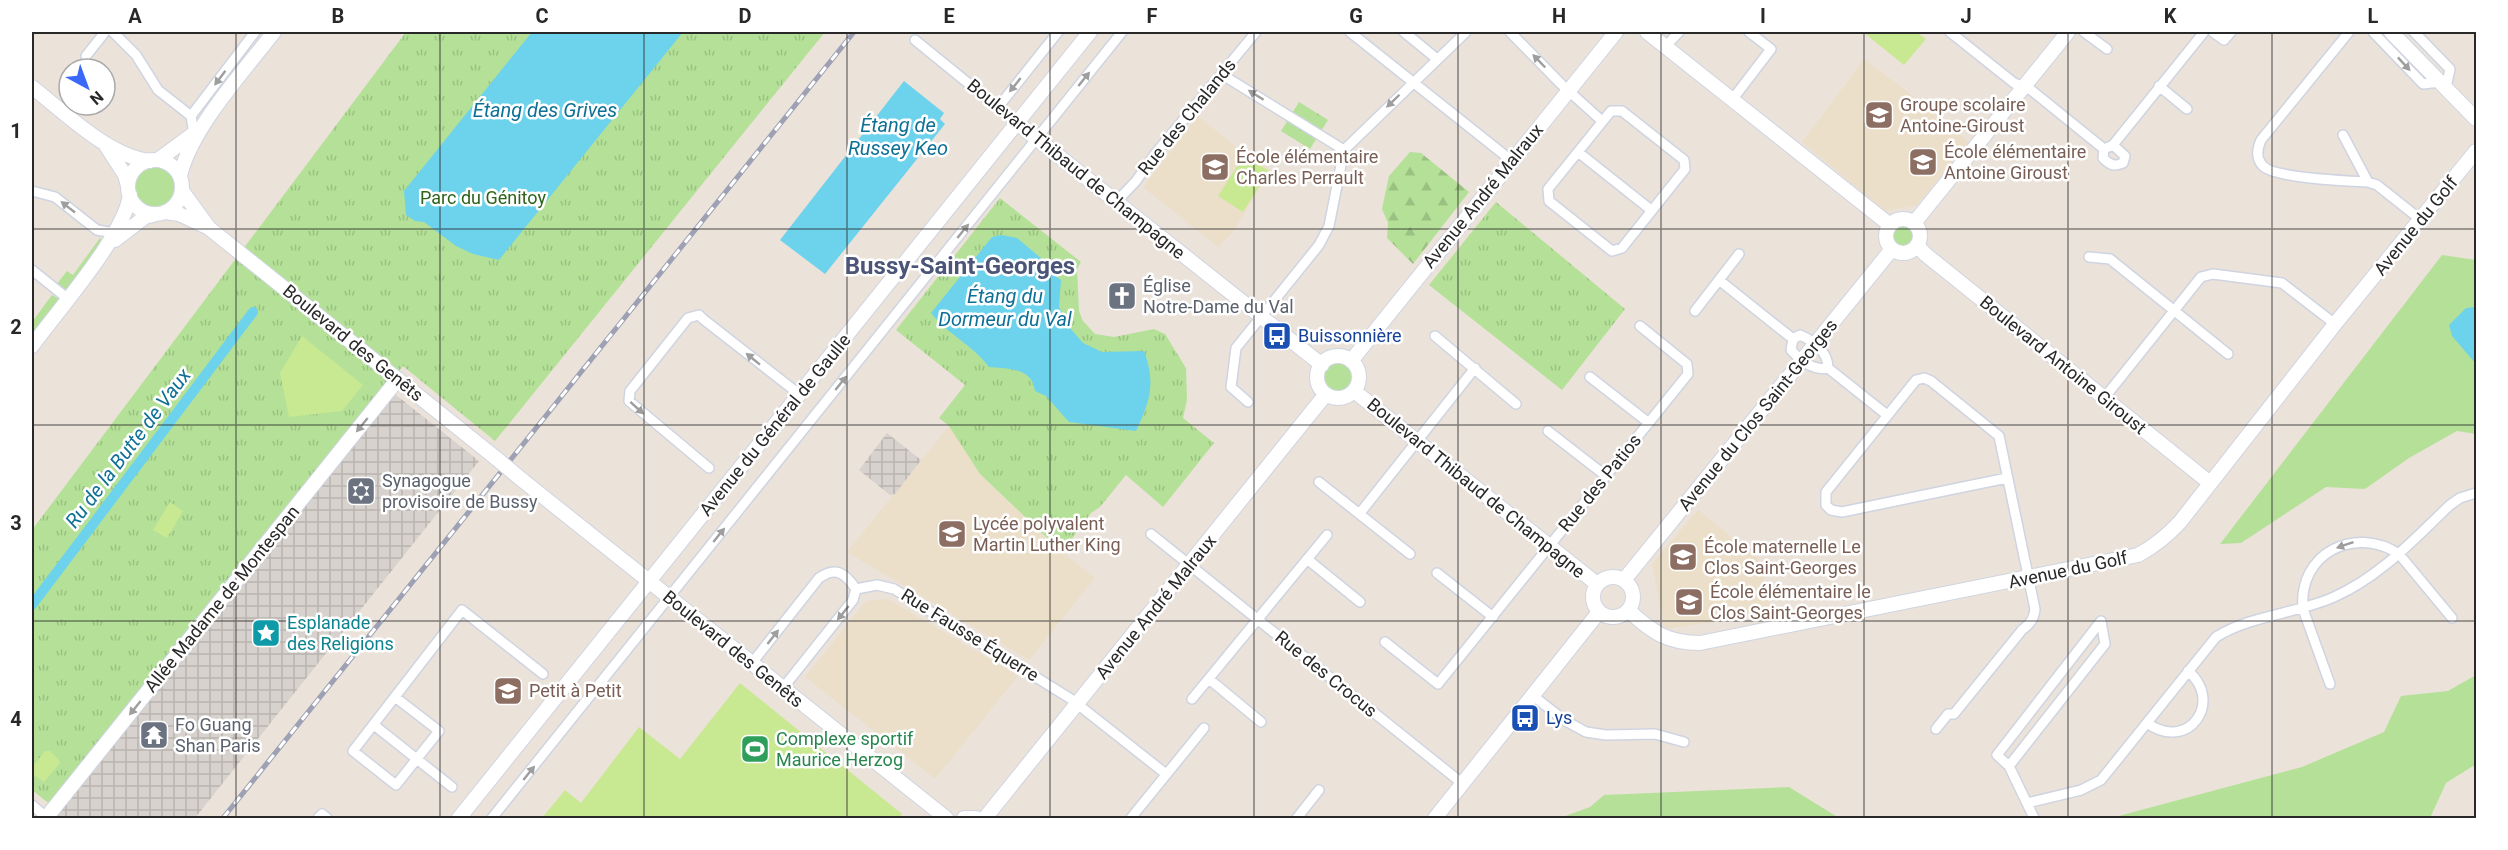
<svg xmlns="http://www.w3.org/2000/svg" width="2508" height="850" viewBox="0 0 2508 850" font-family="Roboto,sans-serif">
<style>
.education{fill:#ecdfc9}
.grass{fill:#b4e197}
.forest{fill:url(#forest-firs)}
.park{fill:url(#park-tufts)}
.pitch{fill:#c9e892}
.plaza{fill:url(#plaza-grid)}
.water{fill:#6dd2ec}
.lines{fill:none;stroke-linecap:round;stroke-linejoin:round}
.canal{stroke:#6dd2ec;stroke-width:10}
.street-casing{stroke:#cfd4e1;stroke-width:12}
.secondary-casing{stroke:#cfd4e1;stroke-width:16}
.street{stroke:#fff;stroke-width:9}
.secondary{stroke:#fff;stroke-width:14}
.rail-casing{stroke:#9da1b3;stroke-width:5}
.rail{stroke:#fff;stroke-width:3;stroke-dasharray:9;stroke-linecap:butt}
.secondary-bridge-casing{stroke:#cfd4e1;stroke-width:16;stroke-linecap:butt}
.secondary-bridge{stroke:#fff;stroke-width:14}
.oneway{fill:#9e9e9e}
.grid{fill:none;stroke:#282828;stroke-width:1.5;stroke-opacity:0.55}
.labels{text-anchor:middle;stroke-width:5;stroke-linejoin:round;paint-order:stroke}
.education-label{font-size:18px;fill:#785e54;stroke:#fff;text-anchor:start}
.street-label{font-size:18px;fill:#282828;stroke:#fff}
.park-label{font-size:18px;fill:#2e631a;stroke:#fff}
.worship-label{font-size:18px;fill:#5b616d;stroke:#fff;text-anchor:start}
.transit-label{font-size:18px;fill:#164399;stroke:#fff;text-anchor:start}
.culture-label{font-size:18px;fill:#0d838f;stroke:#fff;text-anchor:start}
.leisure-label{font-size:18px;fill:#27864d;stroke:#fff;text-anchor:start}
.water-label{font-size:20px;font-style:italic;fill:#0f7096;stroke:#fff}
.district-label{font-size:24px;font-weight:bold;fill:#4a5578;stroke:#fff}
.neatline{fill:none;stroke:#282828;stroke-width:2}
.grid-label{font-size:20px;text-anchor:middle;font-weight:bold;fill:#282828}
</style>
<defs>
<pattern id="forest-firs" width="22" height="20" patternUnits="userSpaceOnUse" patternTransform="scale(1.5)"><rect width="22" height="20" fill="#b4e197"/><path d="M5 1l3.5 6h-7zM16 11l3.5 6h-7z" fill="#9bc182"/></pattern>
<pattern id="park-tufts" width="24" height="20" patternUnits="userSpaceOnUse" patternTransform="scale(1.5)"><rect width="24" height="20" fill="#b4e197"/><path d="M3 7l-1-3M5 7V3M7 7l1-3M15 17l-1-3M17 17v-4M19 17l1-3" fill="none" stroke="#9bc182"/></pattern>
<pattern id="plaza-grid" width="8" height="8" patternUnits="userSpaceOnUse" patternTransform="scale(1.5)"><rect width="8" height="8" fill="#d7d2cd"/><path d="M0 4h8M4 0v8" fill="none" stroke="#b9b4b0"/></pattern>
</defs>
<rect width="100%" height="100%" fill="#ebe2da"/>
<path class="education" d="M1864 59 1903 88 1969 142 1916 206 1885 211 1802 142Z
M1198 116 1245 154 1271 170 1232 233 1218 247 1143 187Z
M949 426 980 474 1062 552 1095 578 1029 660 847 552Z
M1698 510 1759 559 1772 614 1665 629 1652 564Z
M888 599 1018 676 935 779 805 677 866 601Z"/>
<path class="grass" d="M135 186a21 21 0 1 1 42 0a21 21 0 1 1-42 0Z
M1890 236a12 12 0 1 1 24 0a12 12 0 1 1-24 0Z
M100 238 102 241 101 244 66 291 56 285 67 271 73 275Z
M2442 255 2476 260V434L2457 431 2409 458 2365 489 2326 487 2241 543 2220 544Z
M52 295 59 299 32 336V322Z
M1323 378a15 15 0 1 1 30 0a15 15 0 1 1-30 0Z
M2476 675V768L2473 766 2446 783 2430 818H2111L2302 767 2384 732 2401 696 2448 691Z
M1789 787 1839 818H1560L1590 807 1604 795Z"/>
<path class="forest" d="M1410 152 1421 153 1469 192 1413 264 1387 238 1388 223 1382 209 1389 176Z"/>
<path class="park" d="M406 32H825L495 441 403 366 51 805 32 790V530Z
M1299 102 1328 120 1310 149 1281 131Z
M1000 198 1081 262 1077 269 1079 311 1083 321 1095 334 1114 337 1154 329 1165 334 1186 368 1187 400 1183 418 1214 443 1163 507 1126 475 1100 507 1091 513 1062 552 980 474 949 426 939 418 965 385 896 330Z
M1496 202 1625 309 1562 390 1429 285Z"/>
<path class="pitch" d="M1863 32H1917L1926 39 1904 65Z
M1244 156 1269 171 1243 212 1218 196Z
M302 336 363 385 342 411 289 417 280 373Z
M170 502 183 511 167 538 153 530Z
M740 683 902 814 899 818H542L565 790 581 803 639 727 680 759Z
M45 751H50L59 760 60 763 44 782 32 774V768Z"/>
<path class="plaza" d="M386 387 479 461 195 818H40Z
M887 433 921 460 895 494 890 495 859 470Z"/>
<path class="water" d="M532 32H683L499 260 473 254 456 246 424 222 415 221 406 215 404 191Z
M904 81 944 113 940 119 945 124 825 274 780 240Z
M1001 235 1017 238 1048 264 1049 272 1061 280 1059 307 1070 328 1083 343 1102 352 1144 351C1156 383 1150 401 1136 431L1069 422 1046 396 1035 391C1032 367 1008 369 989 367 973 345 947 334 931 313L992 237Z
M2476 307V364L2452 336 2449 325 2466 308Z"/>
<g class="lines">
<path class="canal" d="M32 605 253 312"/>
<g class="street-casing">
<path id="street" d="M113 32 136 55 158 90 191 116
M1350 32 1512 161
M1404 32 1437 59
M1510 32 1562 85 1602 121
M1950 32 2014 83 2031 90 2104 149 2113 145 2204 32
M2084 32 2107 49
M2213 32 2224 40 2231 32
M2349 32 2261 140C2257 149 2256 159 2263 166 2274 178 2349 181 2368 182L2377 185 2421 220
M2373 32 2423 84 2440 82
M2414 32 2450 69 2446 88
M915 40 1017 123
M1666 46 1679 32
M86 56 105 32
M1221 74 1344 150
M2159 86 2187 109
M1732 100 1771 49 1749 32
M999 106 1058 32
M1611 111H1622L1684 160 1685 169 1622 248 1612 251 1549 201 1548 189Z
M194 134 191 116 255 32
M2343 135 2368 182
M2104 149 2103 158C2110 165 2114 167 2123 163L2125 156 2113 145
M1578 152 1651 210
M32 191 55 197 97 230 114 233
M1117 201 1136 181 1155 154 1256 32
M2089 257 2110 259 2228 354
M32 270 67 298
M1719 280 1793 339
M1695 311 1739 254
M1800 335C1814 341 1828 352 1828 368 1814 371 1800 360 1791 350L1793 339Z
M1435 336 1516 404
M1828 368 1887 415
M1590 377 1649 423
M2105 397 2201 277 2213 274 2282 283 2335 324
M1248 402 1231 387 1236 348 1319 245 1329 226 1344 150 1466 32
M1548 431 1606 476
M709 468 629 401 630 391 688 318 699 315 703 319 799 394
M1319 482 1410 554
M1360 513 1475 368
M1151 534 1463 784
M1307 559 1360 602
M1437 573 1493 617
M856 589 877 585 894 589 1071 699 1166 774
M2101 621 2105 644 2009 766 1997 755Z
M1385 642 1438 684 1688 374 1687 364 1640 326
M752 663 819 578C836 566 845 573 856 589
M1209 679 1261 722
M2330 684 2303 609C2298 553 2355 525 2399 554L2452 618
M783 688 853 600 856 589
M1532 695 1564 720 1586 732 1606 735 1655 734 1684 742
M395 697 439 731 396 785 353 751 462 610 543 674
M1192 699 1327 535
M2147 723C2189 753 2224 701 2188 671
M374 725 452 787
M1936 729 1948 714H1954L2022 630C2030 624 2034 619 2035 609L1999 436 1931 381 1924 378 1916 380 1826 492V505L1831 510 1842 512 2007 478
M2009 766 2034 818
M2027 803 2081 790 2101 780 2216 637C2251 615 2296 614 2334 597 2381 576 2414 539 2450 505L2460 498 2476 493
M32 805 47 818
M318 818 322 814 327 818
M492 818 1122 32
M1131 818 1204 728
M1297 818 1319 790"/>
</g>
<g class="secondary-casing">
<path id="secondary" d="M1647 32 1890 225
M2391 32 2476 119
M32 87C64 112 109 157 150 161
M1017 123 1322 365
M105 144 125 175 128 186
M158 160 196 132
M128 187a27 27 0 1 1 54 0a27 27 0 1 1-54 0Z
M180 176C191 128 244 71 274 32
M182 191 209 228 497 459
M165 212 179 214 207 227
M1886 236a17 17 0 1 1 34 0a17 17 0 1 1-34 0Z
M1914 223 2068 32
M115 240 145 217 156 214
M1917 245 1925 254 2210 483
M32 346C58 310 124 236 130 195
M1317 377a21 21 0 1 1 42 0a21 21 0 1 1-42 0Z
M1351 361 1616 32
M1354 391 1597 584
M521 479 946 818
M1593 597a20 20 0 1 1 40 0a20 20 0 1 1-40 0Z
M1624 580 1892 249
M1628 610C1652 632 1667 643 1700 643L2138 555C2155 546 2167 536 2180 522L2335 324 2476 151
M46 818 398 379
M459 818 1090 32
M964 818H976
M985 818 1326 394
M1435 818 1599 612"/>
</g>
<use href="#street" class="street"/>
<use href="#secondary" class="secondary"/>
<g class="rail-casing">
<path id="rail" d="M223 818 854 32"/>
</g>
<use href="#rail" class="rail"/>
<g class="secondary-bridge-casing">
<path id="secondary-bridge" d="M497 459 521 479"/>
</g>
<use href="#secondary-bridge" class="secondary-bridge"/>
</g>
<defs><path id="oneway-solid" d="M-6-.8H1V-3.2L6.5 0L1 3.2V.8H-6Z" transform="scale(1.5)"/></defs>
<g class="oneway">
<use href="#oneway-solid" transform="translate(1539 61) rotate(-134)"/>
<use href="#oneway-solid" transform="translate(2404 64) rotate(47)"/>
<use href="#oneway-solid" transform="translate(220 78) rotate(127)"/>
<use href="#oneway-solid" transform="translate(1084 79) rotate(-51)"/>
<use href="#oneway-solid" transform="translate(1015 85) rotate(129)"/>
<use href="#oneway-solid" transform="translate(1256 95) rotate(-148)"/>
<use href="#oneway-solid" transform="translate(1393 101) rotate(136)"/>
<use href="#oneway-solid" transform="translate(68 207) rotate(-142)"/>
<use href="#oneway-solid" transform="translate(963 231) rotate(-51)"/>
<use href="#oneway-solid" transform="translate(753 359) rotate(-141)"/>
<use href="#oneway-solid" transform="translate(841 383) rotate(-51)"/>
<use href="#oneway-solid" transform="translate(637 408) rotate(42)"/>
<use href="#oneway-solid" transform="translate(362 425) rotate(129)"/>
<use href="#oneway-solid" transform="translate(719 535) rotate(-51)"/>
<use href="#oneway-solid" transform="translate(2345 545) rotate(161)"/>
<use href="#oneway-solid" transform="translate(843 613) rotate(129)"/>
<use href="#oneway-solid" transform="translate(773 637) rotate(-52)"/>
<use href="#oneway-solid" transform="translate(135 708) rotate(129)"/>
<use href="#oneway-solid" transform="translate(529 773) rotate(-51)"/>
</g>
<path class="grid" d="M236 32V818M440 32V818M644 32V818M847 32V818M1050 32V818M1254 32V818M1458 32V818M1661 32V818M1864 32V818M2068 32V818M2272 32V818M32 229H2476M32 425H2476M32 621H2476"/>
<defs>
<g id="school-square" transform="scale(1.5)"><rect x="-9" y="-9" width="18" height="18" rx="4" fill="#8d6e63" stroke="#fff"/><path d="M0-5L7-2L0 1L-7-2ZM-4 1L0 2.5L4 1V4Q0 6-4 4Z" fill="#fff"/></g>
<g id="church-square" transform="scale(1.5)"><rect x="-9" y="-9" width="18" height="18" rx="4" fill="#6b7280" stroke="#fff"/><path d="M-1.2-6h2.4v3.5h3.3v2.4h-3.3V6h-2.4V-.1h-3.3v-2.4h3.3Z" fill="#fff"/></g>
<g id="bus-square" transform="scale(1.5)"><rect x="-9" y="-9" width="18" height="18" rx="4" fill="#1a4fb4" stroke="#fff"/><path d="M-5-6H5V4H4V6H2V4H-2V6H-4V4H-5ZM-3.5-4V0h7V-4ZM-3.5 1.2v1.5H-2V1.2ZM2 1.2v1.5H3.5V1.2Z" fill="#fff"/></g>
<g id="synagogue-square" transform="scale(1.5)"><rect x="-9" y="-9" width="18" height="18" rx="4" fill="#6b7280" stroke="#fff"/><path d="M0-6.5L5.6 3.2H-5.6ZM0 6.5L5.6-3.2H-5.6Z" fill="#fff"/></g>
<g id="sight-square" transform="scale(1.5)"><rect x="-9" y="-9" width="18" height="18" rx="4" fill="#0f9aa8" stroke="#fff"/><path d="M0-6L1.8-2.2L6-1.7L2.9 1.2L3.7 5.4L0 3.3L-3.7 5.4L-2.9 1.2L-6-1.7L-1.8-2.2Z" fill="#fff"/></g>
<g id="temple-square" transform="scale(1.5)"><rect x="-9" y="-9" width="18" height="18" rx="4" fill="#6b7280" stroke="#fff"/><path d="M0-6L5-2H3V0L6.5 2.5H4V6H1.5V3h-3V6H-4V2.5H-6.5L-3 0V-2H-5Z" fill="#fff"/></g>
<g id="stadium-square" transform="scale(1.5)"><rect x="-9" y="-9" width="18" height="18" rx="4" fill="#2e9e5b" stroke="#fff"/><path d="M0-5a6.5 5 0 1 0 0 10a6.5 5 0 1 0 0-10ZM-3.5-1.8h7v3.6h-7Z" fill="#fff"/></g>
</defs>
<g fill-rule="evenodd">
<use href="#school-square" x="1879" y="115"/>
<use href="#school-square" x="1923" y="162"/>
<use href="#school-square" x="1215" y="167"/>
<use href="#church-square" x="1122" y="296"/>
<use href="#bus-square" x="1277" y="336"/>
<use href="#synagogue-square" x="361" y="491"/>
<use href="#school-square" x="952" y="534"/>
<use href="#school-square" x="1683" y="557"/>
<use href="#school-square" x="1689" y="602"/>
<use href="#sight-square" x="266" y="633"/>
<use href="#school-square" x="508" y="691"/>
<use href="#bus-square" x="1525" y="718"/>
<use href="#temple-square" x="154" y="735"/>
<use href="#stadium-square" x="755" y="749"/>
</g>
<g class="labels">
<g class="education-label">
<text x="1900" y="111">Groupe scolaire<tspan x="1900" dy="21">Antoine-Giroust</tspan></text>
<text x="1944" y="158">École élémentaire<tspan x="1944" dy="21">Antoine Giroust</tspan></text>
<text x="1236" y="163">École élémentaire<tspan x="1236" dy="21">Charles Perrault</tspan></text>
<text x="973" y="530">Lycée polyvalent<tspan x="973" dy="21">Martin Luther King</tspan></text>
<text x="1704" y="553">École maternelle Le<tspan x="1704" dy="21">Clos Saint-Georges</tspan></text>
<text x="1710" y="598">École élémentaire le<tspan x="1710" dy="21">Clos Saint-Georges</tspan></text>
<text x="529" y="697">Petit à Petit</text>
</g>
<g class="street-label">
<text transform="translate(1187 117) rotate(-51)" y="6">Rue des Chalands</text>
<text transform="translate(1076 169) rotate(39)" y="6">Boulevard Thibaud de Champagne</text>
<text transform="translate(1483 196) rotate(-51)" y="6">Avenue André Malraux</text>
<text transform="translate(2416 226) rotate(-51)" y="6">Avenue du Golf</text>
<text transform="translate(353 343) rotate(39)" y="6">Boulevard des Genêts</text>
<text transform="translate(2063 365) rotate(39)" y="6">Boulevard Antoine Giroust</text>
<text transform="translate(1758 415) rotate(-51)" y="6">Avenue du Clos Saint-Georges</text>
<text transform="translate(775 425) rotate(-51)" y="6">Avenue du Général de Gaulle</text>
<text transform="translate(1600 483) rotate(-51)" y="6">Rue des Patios</text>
<text transform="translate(1476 488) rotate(39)" y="6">Boulevard Thibaud de Champagne</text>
<text transform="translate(2068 570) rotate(-12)" y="6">Avenue du Golf</text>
<text transform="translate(222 599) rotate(-51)" y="6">Allée Madame de Montespan</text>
<text transform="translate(1156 607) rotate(-51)" y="6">Avenue André Malraux</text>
<text transform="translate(970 635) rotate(32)" y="6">Rue Fausse Équerre</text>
<text transform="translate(733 649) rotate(39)" y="6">Boulevard des Genêts</text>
<text transform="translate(1326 674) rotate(39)" y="6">Rue des Crocus</text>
</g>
<g class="park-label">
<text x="483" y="204">Parc du Génitoy</text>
</g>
<g class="worship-label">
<text x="1143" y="292">Église<tspan x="1143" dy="21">Notre-Dame du Val</tspan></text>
<text x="382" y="487">Synagogue<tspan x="382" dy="21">provisoire de Bussy</tspan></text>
<text x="175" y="731">Fo Guang<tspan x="175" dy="21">Shan Paris</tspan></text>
</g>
<g class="transit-label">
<text x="1298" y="342">Buissonnière</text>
<text x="1546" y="724">Lys</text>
</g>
<g class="culture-label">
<text x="287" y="629">Esplanade<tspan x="287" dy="21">des Religions</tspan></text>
</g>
<g class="leisure-label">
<text x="776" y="745">Complexe sportif<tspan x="776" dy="21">Maurice Herzog</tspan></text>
</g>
<g class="water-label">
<text x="545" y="117">Étang des Grives</text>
<text x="898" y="132">Étang de<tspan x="898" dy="23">Russey Keo</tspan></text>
<text x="1005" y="303">Étang du<tspan x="1005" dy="23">Dormeur du Val</tspan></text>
<text transform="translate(128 448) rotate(-53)" y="7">Ru de la Butte de Vaux</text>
</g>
<g class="district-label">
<text x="960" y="274">Bussy-Saint-Georges</text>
</g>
</g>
<rect width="2508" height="850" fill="none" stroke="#ffffff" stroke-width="66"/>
<g transform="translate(87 87) rotate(139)"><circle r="28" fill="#ffffff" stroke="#a9a9a9" stroke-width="1.5"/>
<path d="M0-4.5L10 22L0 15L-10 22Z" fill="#3b69f7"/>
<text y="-9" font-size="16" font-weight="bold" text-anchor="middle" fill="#282828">N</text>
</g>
<rect x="33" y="33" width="2442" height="784" class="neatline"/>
<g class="grid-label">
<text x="135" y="23">A</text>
<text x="338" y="23">B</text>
<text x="542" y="23">C</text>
<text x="745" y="23">D</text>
<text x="949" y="23">E</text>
<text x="1152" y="23">F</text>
<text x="1356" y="23">G</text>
<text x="1559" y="23">H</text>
<text x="1763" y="23">I</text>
<text x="1966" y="23">J</text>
<text x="2170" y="23">K</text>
<text x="2373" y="23">L</text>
<text x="16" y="138">1</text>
<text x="16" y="334">2</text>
<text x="16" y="530">3</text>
<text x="16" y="726">4</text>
</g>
</svg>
